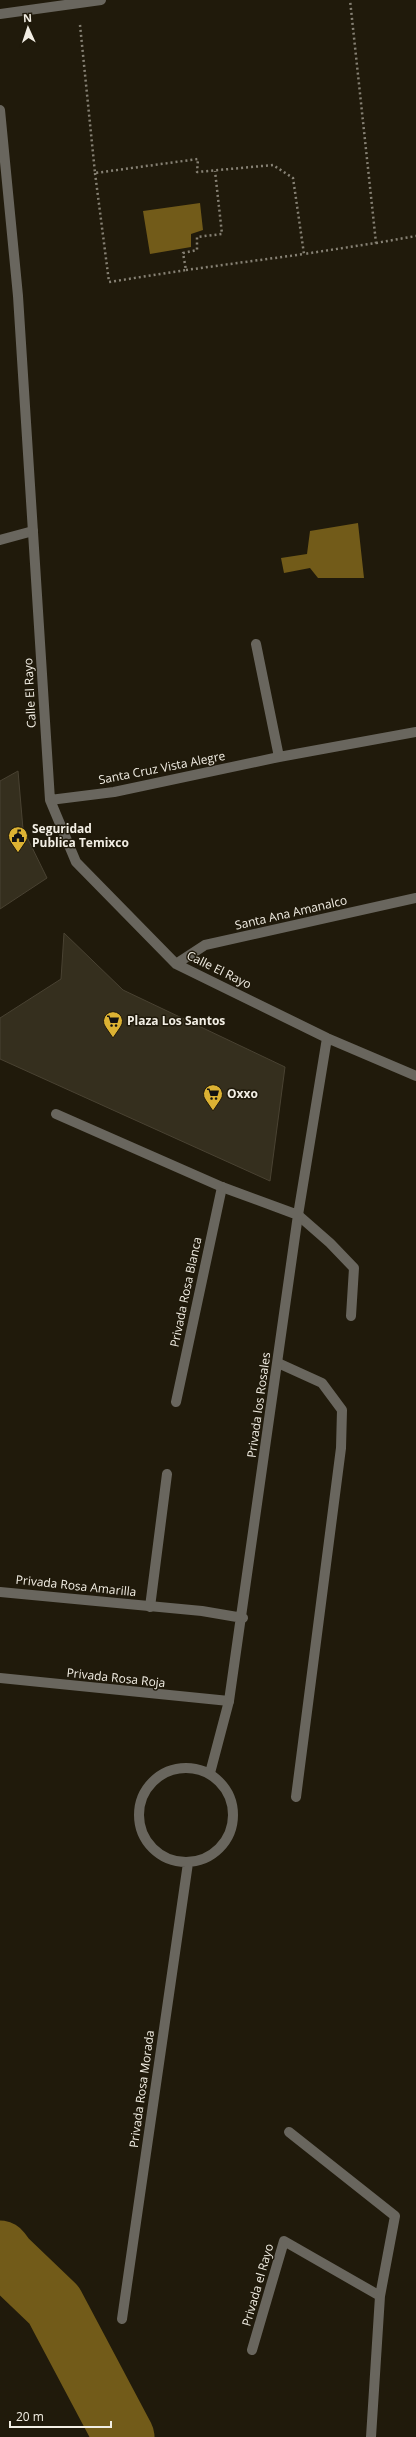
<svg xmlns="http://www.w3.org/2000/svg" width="416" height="2437" viewBox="0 0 416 2437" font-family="'Open Sans',sans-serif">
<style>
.water{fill:#725b19}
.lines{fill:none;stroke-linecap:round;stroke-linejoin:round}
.river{stroke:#725b19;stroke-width:61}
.building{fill:#352f1e;stroke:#494232}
.path{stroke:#868174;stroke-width:2.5;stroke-dasharray:2 3;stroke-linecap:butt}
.service{stroke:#69665e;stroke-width:10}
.minor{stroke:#69665e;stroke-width:10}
.labels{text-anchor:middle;stroke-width:3;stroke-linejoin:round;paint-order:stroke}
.street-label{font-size:12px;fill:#f2eee4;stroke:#201a0b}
.poi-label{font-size:12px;font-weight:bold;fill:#f2eee4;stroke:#201a0b;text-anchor:start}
</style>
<rect width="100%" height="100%" fill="#201a0b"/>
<path class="water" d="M200 203 203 230 191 234V247L150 254 143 211Z
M358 523 364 578H318L310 568 284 573 281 558 307 554 310 531Z"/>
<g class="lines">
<path class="river" d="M0 2251 6 2259 54 2305 124 2437"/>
</g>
<path class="building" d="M18 771 23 829 47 878 0 909V781Z
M64 933 123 990 285 1067 270 1181 0 1059V1018L61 979Z"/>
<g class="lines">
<path class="path" d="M80 25 95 173 198 159 197 172 273 165 293 178 304 254 376 243 350 0
M95 173 109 282 186 270 183 253 197 250V237L222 234 215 171
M376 243 416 236
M186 270 304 254"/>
<path class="service" d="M0 540 33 531
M298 1215 330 1243 354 1268 351 1316
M278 1363 322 1383 342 1410 341 1448 296 1797
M176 1402 222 1187
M150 1607 167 1474
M0 1678 229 1701"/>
<path class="minor" d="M0 14 101 0
M0 110 18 296 50 800 76 862 176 964 327 1038 416 1076
M256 644 279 757
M50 800 114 792 279 757 416 732
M176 964 205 945 416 898
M56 1114 222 1187 298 1215
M0 1592 202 1611 243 1618
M139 1815a47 47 0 1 1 94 0a47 47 0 1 1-94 0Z
M210 1773 229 1701 298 1215 327 1038
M289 2132 395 2216 380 2296 371 2437
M122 2319 188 1863
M252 2350 284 2241 380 2296"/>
</g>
<defs>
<g id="civic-pin" transform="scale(1)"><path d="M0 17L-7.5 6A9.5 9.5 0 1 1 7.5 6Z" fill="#dcb233" stroke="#201a0b"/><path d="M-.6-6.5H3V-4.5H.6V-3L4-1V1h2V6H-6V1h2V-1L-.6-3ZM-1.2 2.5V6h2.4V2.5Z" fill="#111"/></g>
<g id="supermarket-pin" transform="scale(1)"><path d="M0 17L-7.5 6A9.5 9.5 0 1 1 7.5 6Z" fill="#dcb233" stroke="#201a0b"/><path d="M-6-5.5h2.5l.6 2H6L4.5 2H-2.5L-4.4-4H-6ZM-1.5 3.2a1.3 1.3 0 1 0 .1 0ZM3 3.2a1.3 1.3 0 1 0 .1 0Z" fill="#111"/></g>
</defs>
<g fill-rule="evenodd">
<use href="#civic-pin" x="18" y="836"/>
<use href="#supermarket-pin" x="113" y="1021"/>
<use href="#supermarket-pin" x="213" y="1094"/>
</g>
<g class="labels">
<g class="street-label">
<text transform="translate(30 693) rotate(-93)" y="4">Calle El Rayo</text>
<text transform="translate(162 768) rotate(-11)" y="4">Santa Cruz Vista Alegre</text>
<text transform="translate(291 913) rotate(-13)" y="4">Santa Ana Amanalco</text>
<text transform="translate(219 970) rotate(26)" y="4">Calle El Rayo</text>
<text transform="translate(186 1292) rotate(-78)" y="4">Privada Rosa Blanca</text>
<text transform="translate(259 1405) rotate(-82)" y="4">Privada los Rosales</text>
<text transform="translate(76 1586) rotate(6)" y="4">Privada Rosa Amarilla</text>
<text transform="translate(116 1678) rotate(6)" y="4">Privada Rosa Roja</text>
<text transform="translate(142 2089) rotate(-82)" y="4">Privada Rosa Morada</text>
<text transform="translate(258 2285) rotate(-74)" y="4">Privada el Rayo</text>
</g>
<g class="poi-label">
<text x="32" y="833">Seguridad<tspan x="32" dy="14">Publica Temixco</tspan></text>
<text x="127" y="1025">Plaza Los Santos</text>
<text x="227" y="1098">Oxxo</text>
</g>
</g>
<g transform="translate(28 28) rotate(357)" stroke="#201a0b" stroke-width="3" paint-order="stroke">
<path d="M0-3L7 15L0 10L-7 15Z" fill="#f2eee4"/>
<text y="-6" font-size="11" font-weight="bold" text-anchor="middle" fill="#f2eee4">N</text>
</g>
<path d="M10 2421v6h101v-6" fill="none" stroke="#f2eee4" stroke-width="2"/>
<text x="16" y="2421" font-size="12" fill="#f2eee4" stroke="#201a0b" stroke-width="3" paint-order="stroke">20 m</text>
</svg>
